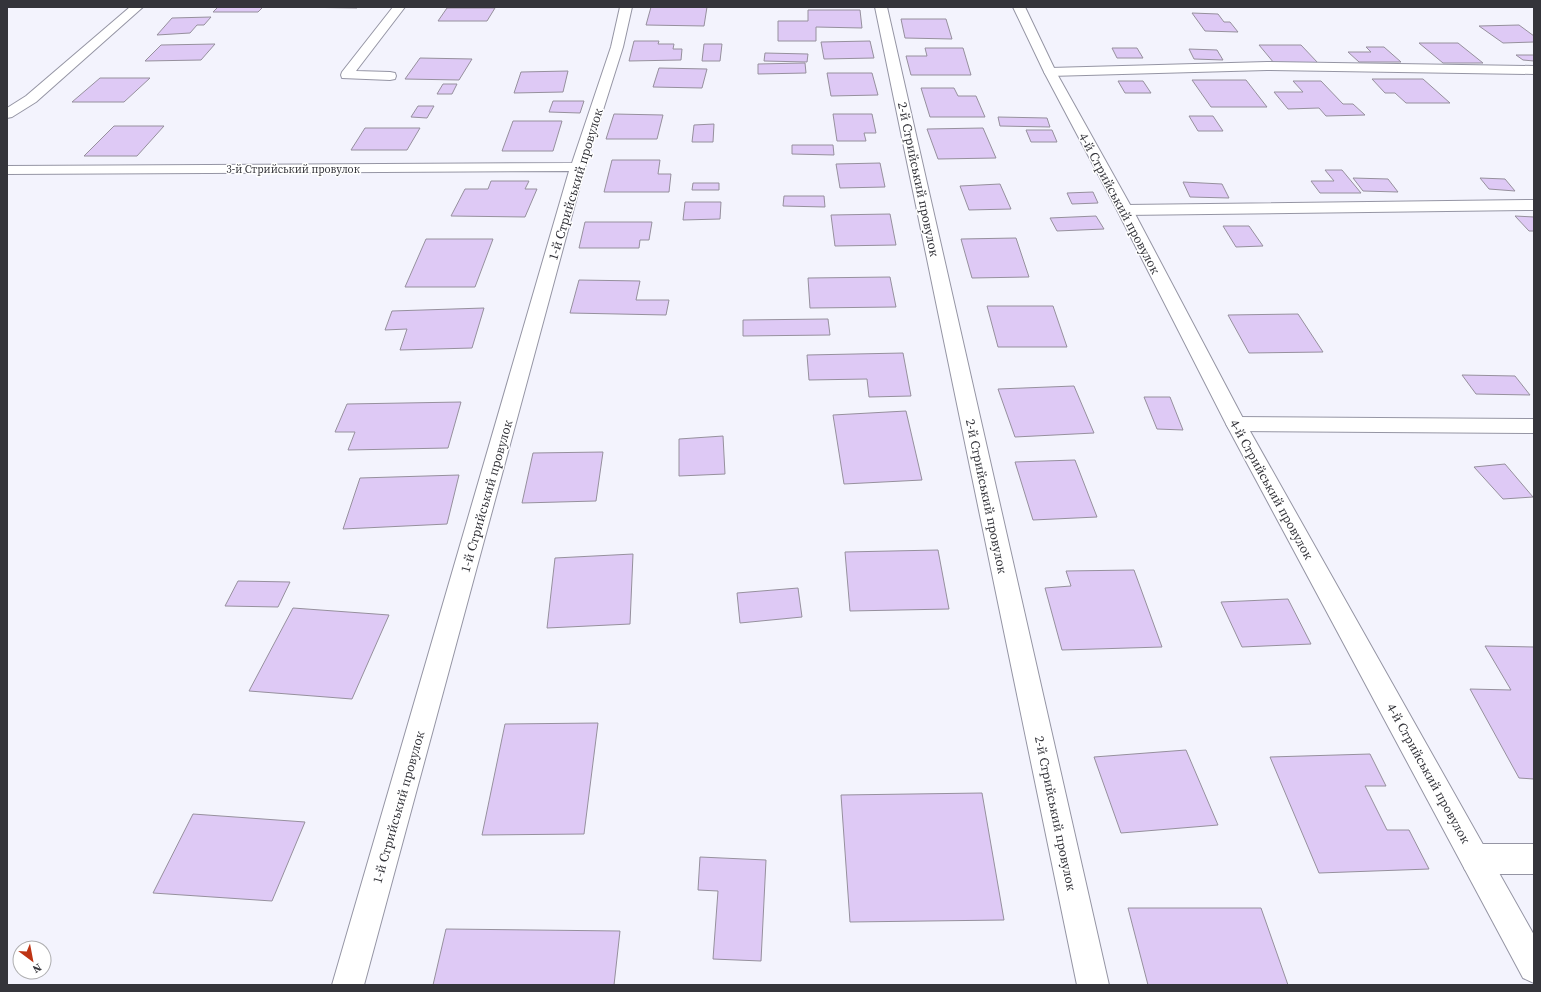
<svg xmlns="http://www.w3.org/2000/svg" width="1541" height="992" viewBox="0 0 1541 992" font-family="'Source Serif 4',serif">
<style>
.building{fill:#dec9f5;stroke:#96909d}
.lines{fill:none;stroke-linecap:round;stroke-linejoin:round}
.service-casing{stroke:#9595a4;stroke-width:2}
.minor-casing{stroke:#9595a4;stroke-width:2}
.service{fill:#fff;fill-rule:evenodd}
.minor{fill:#fff;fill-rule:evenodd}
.labels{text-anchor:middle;stroke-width:3;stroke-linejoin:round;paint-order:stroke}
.far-street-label{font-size:11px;fill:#34343a;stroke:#fff}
.street-label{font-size:13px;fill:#34343a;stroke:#fff}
</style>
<rect width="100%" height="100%" fill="#f3f3fd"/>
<path class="building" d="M218 7H263L258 12H213Z
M293 7H358L357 8Z
M651 7H707L704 26 646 25Z
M447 8H495L487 21H438Z
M808 10H860L862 28 816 27V41H778V21H808Z
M1192 13 1218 14 1224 22H1230L1238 32 1205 31Z
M211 17 204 25H197L190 33 157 35 172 18Z
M901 19H946L952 39 905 38Z
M1519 25 1534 36V42L1503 43 1479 26Z
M634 41H659L658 44H674L673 49H682L681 60 629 61Z
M870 41 874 58 824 59 821 42Z
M1419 43H1458L1483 63H1443Z
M215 44 201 60 145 61 161 45Z
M704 44H722L720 61H702Z
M1259 45H1301L1318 63H1274Z
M1366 47H1384L1401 62H1359L1348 52H1371Z
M925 48H963L971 75H911L906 56H927Z
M1112 48H1137L1143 58H1117Z
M1189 49 1217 50 1223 60 1194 59Z
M765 53 808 54 807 62 764 61Z
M1516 55H1534V61L1523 60Z
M420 58 472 59 459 80 405 79Z
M805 63 806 73 758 74V64Z
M659 68 707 69 702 88 653 87Z
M568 71 563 92 514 93 521 72Z
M827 73H872L878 95 831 96Z
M100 78H150L124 102H72Z
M1372 79H1423L1450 103H1406L1395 93H1385Z
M1192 80H1246L1267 107H1211Z
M1118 81H1143L1151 93H1125Z
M1293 81H1321L1343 104H1353L1365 115 1326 116 1319 108 1288 109 1274 92H1303Z
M443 84H457L452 94H437Z
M921 88H954L958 96H976L985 117H930Z
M553 101H584L580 113 549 112Z
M418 106H434L427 118 411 117Z
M614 114 663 115 657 139H606Z
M833 114H872L876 133H864L866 141H837Z
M1189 116H1213L1223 131H1198Z
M998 117 1047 118 1050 127 1000 126Z
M513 121H562L553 151H502Z
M714 124 713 142H692L694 125Z
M114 126H164L137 156H84Z
M365 128H420L407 150H351Z
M983 128 996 158 938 159 927 129Z
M1026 130H1052L1057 142H1031Z
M792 145H833L834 155 792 154Z
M612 160H660L658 174H671L669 192H604Z
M880 163 885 187 840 188 836 164Z
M1325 170H1342L1361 193H1320L1311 181H1334Z
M1353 178 1388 179 1398 192 1363 191Z
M1480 178 1505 179 1515 191 1489 189Z
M491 181H529L525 189H537L525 217 451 216 465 189H488Z
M1183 182 1222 184 1229 198 1190 197Z
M693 183H719V190H692Z
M1000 184 1011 209 969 210 960 186Z
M1093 192 1098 203 1072 204 1067 193Z
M784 196H824L825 207 783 206Z
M685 202H721L720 219 683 220Z
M890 214 896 245 835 246 831 215Z
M1096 216 1104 229 1057 231 1050 218Z
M1515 216 1534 217V231H1529Z
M585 222H652L649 240H640L639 248H579Z
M1223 226H1249L1263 246 1236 247Z
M1016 238 1029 277 972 278 961 239Z
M426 239H493L475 287H405Z
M890 277 896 307 810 308 808 278Z
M579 280 640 281 636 300H669L666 315 570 313Z
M987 306H1053L1067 347H998Z
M484 308 472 348 400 350 407 329 385 330 392 311Z
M1298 314 1323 352 1249 353 1228 315Z
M828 319 830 335 743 336V320Z
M903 353 911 396 869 397 867 379 809 380 807 355Z
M1462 375 1515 376 1530 395 1476 394Z
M1074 386 1094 433 1015 437 998 389Z
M1144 397H1170L1183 430 1157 429Z
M461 402 448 448 348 450 355 432H335L347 404Z
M906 411 922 480 844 484 833 415Z
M723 436 725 474 679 476V439Z
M603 452 596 501 522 503 533 453Z
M1075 460 1097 517 1033 520 1015 462Z
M1505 464 1533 497 1503 499 1474 467Z
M459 475 447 524 343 529 360 478Z
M938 550 949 609 850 611 845 552Z
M633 554 630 624 547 628 555 558Z
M1134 570 1162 647 1062 650 1045 588 1071 586 1066 571Z
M238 581 290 582 278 607 225 606Z
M798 588 802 617 740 623 737 593Z
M1288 599 1311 644 1242 647 1221 602Z
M293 608 389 615 352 699 249 691Z
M1485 646 1534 647V779L1519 778 1470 689 1511 690Z
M598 723 584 834 482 835 505 724Z
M1186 750 1218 825 1121 833 1094 757Z
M1370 754 1386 786H1365L1387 830H1409L1429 869 1319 873 1270 757Z
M982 793 1004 920 850 922 841 795Z
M193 814 305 822 272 901 153 893Z
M700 857 766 860 761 961 713 959 718 891 698 890Z
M1128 908H1261L1288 985H1148Z
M446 929 620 931 614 985H433Z"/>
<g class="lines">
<g class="service-casing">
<path id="service" d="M393 7H405L356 71 390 72 395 73 396 76 395 79 390 80 342 78 341 75 342 72Z
M1267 62 1534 66V74L1267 70 1050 76 1046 75 1044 72 1046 69 1050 68Z
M1534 200V210L1125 215 1119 213 1117 210 1119 207 1125 205Z
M1236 417 1534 419V433L1236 431 1229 429 1226 424 1229 419Z
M1476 844H1534V874H1476L1465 870 1461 859 1465 848Z"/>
</g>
<g class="minor-casing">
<path id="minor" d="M130 7H143L36 102 12 117 7 118V108L26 96Z
M620 7H632L623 47 585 167 364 985H332L569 171 7 174V166L572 163 611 47Z
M875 7H887L1109 985H1077Z
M1013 7H1025L1056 72 1133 210 1246 424 1534 935V983L1523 978 1226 424 1117 210 1044 72Z"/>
</g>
<use href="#service" class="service"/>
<use href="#minor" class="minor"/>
</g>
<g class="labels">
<g class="far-street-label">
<text x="293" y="173">3-й Стрийський провулок</text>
</g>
<g class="street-label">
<text transform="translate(919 179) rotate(78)" y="5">2-й Стрийський провулок</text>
<text transform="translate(575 184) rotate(-73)" y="5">1-й Стрийський провулок</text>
<text transform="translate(1120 203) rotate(62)" y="5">4-й Стрийський провулок</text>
<text transform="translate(1272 489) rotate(61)" y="5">4-й Стрийський провулок</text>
<text transform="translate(486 496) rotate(-74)" y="5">1-й Стрийський провулок</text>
<text transform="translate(987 496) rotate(78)" y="5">2-й Стрийський провулок</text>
<text transform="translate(1429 773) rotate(61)" y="5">4-й Стрийський провулок</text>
<text transform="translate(398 807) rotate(-74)" y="5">1-й Стрийський провулок</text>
<text transform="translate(1056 813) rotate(78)" y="5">2-й Стрийський провулок</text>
</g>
</g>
<rect width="1541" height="992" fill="none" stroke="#34343a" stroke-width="16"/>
<g transform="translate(32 960) rotate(148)"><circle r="19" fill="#ffffff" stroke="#aeaeb0"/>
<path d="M0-3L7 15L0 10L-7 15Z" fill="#be3414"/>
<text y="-6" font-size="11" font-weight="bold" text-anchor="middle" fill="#34343a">N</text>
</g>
</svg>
